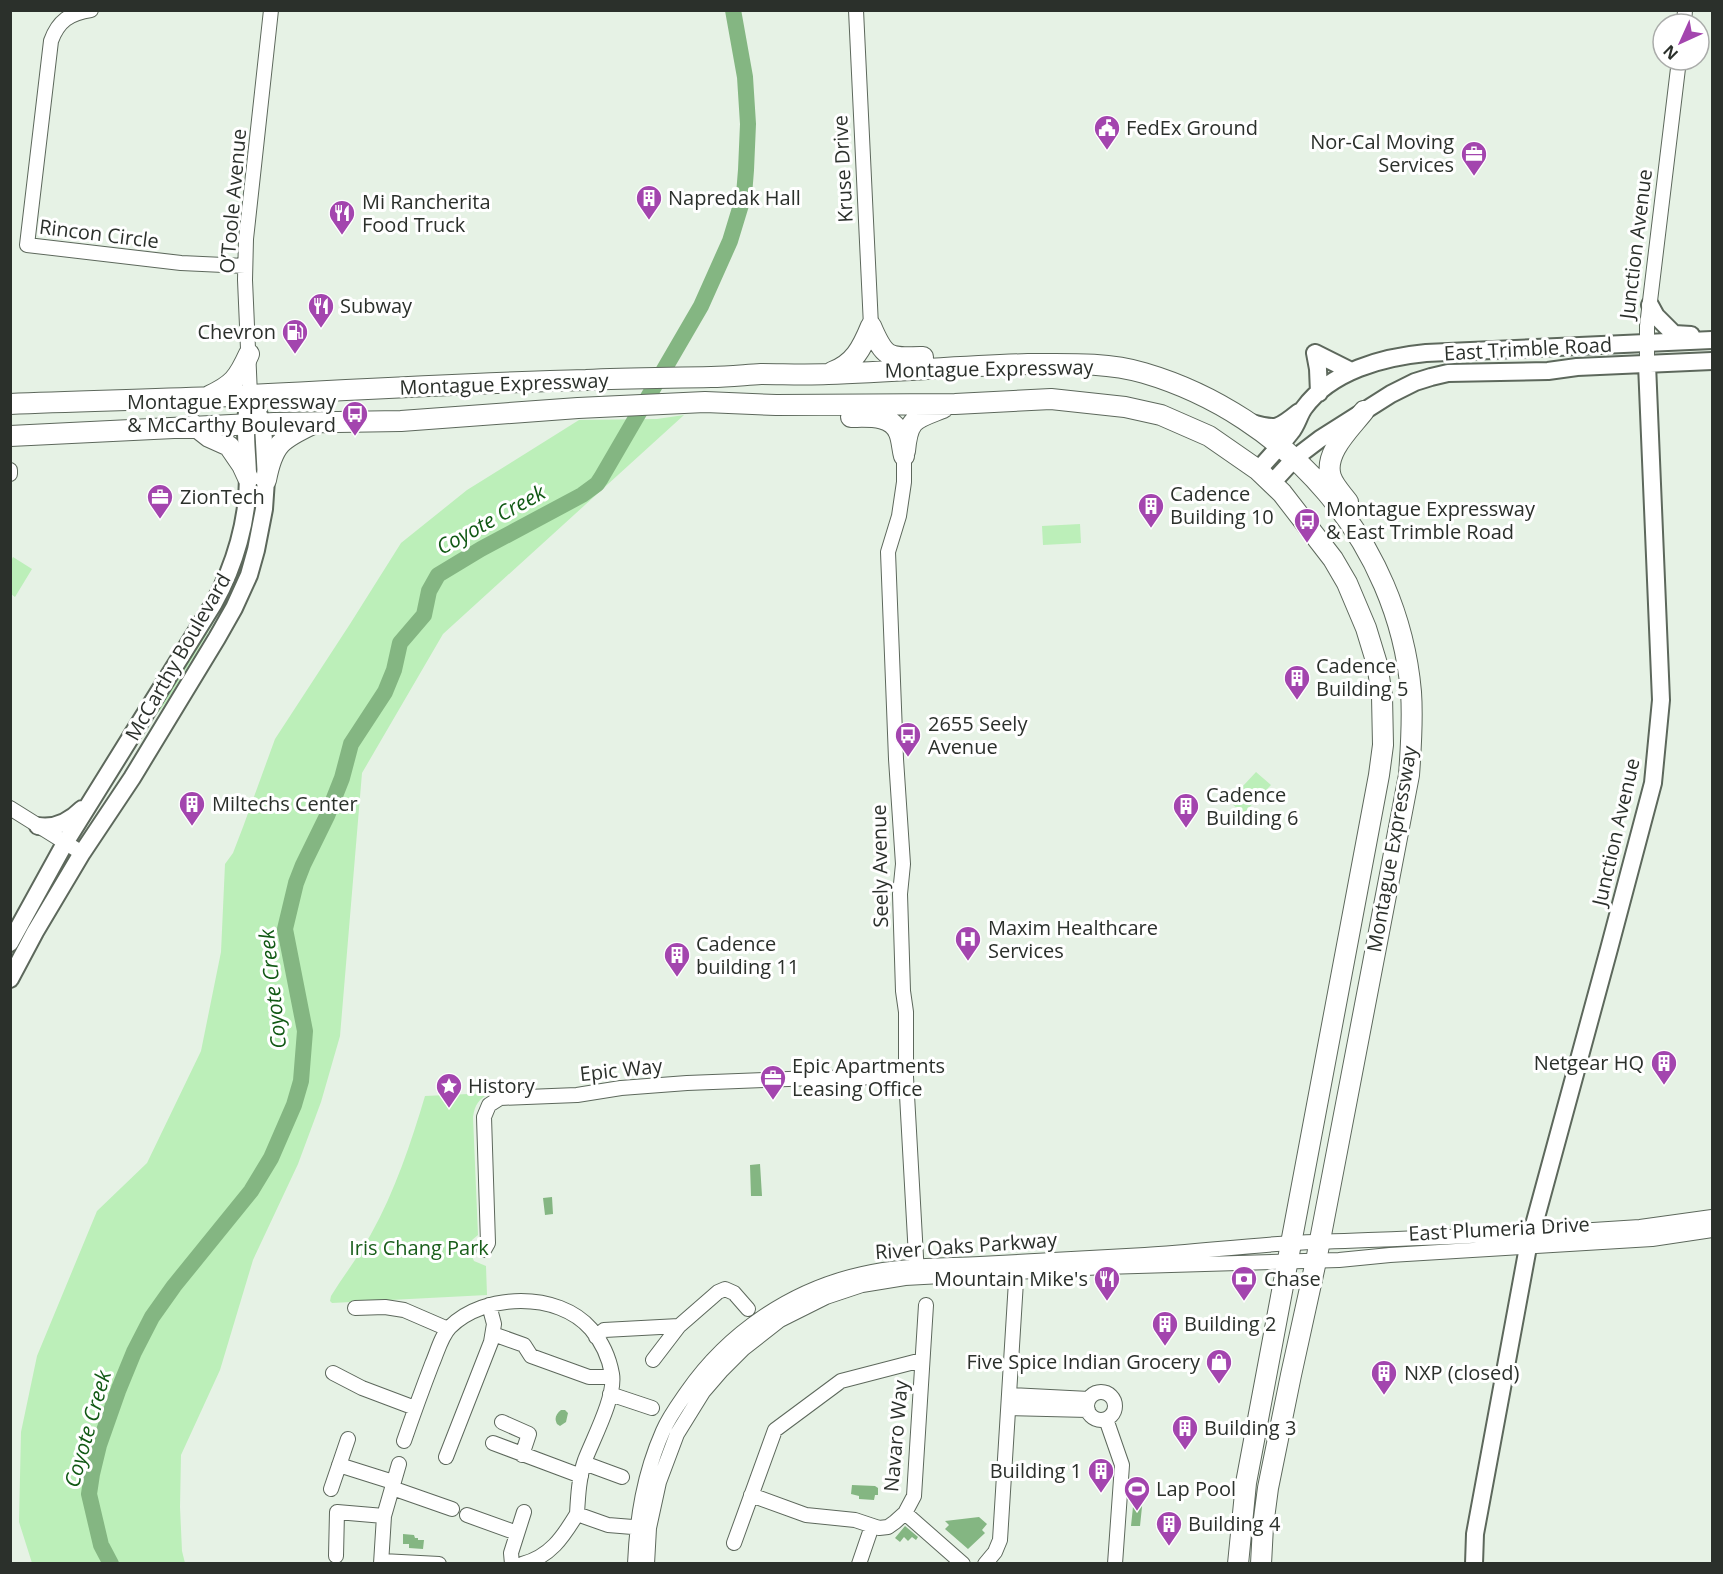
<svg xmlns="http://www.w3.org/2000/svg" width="1723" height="1574" viewBox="0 0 1723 1574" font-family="'Open Sans',sans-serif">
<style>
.green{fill:#bcefb9}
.water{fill:#84b682}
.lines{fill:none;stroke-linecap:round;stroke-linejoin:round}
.river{stroke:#84b682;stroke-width:16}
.minor-casing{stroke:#5d685c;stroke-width:16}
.major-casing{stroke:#5d685c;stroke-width:20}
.highway-casing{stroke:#5d685c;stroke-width:22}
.minor{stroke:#fff;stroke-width:14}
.major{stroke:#fff;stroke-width:16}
.highway{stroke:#fff;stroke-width:20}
.labels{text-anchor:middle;stroke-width:6;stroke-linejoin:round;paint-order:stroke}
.poi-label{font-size:20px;fill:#2b302b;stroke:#fff;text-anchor:start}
.street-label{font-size:20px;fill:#2b302b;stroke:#fff}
.park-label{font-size:20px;fill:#195e1a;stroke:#fff}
.water-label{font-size:21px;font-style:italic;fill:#115914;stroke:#fff}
</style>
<rect width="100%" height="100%" fill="#e6f2e5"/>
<path class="green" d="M684 415 443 634 362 773 340 1036 321 1102 298 1164 253 1260 220 1370 181 1455 180 1507 182 1551 185 1563H32L19 1522 21 1432 37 1356 97 1211 147 1163 201 1051 221 952 225 864 233 853 243 827 275 739 350 624 401 543 467 490 579 420 657 419Z
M1080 524 1081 543 1043 545 1042 526Z
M250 529C238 584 214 624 185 671 176 685 168 702 157 714V712L182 670Z
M13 557 32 569 15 597 11 594V561Z
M1256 772 1271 785 1243 814 1229 801Z
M490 1093C479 1099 475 1104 473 1117L478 1235 472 1240 469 1250 474 1261 486 1266 487 1295 332 1303 330 1301 331 1296C344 1275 359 1256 371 1234 395 1191 411 1143 425 1096Z"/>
<path class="water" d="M760 1164 762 1196H751L750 1165Z
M552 1197 553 1214 545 1215 543 1198Z
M561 1410H565L568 1413 566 1422 560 1426 557 1424C554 1418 556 1414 561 1410Z
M852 1485 875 1486 878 1488V1495H875L874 1500 859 1499V1496L851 1494Z
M1134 1497H1143L1140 1526H1131Z
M979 1517 987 1524 982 1530 985 1533 968 1549 945 1529 949 1525 945 1521Z
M905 1526 918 1537 916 1540 912 1537 908 1541 904 1537 900 1542 895 1538Z
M403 1534 414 1535 415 1538H418V1540H424L423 1549 409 1548V1544H403Z"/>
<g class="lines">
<path class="river" d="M111 1564 101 1545 89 1494 92 1474 99 1445 118 1391 134 1352 152 1317 174 1286 251 1191 271 1158 294 1105 301 1081 305 1031 285 929 296 883 303 865 327 816 342 778 351 744 385 692 394 670 400 643 424 615 429 591 438 575 481 549 582 495 597 484 601 478 701 306 730 241 744 195 746 170 748 124 745 77 733 10"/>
<g class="minor-casing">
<path id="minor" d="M91 10C70 13 58 21 51 41L27 245 181 263 245 266
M856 10 871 326
M1684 24 1685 10
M1647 364V326L1679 60
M250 395 245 280 246 239 271 10
M904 456V482L899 516 888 552 896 759 903 864 900 894 903 991 906 1012V1077L917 1275
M10 470V474
M10 808 82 853
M484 1250 488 1243 484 1117 489 1105 500 1098 577 1095 621 1088 687 1083 815 1078 906 1077
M355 1308 385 1307 404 1310 448 1329
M493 1334 524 1345 531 1356 589 1377H612
M596 1337 604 1330 679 1326
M653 1360 679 1326 718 1292 725 1289 734 1293 748 1309
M333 1373 362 1388 415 1408
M1087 1406a14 14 0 1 1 28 0a14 14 0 1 1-28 0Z
M610 1394 652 1408
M1010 1395 1089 1399
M1009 1408 1088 1410
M1106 1419 1122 1465 1115 1564
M502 1422 529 1434 522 1455
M404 1441C413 1415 422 1390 432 1364 437 1353 441 1336 450 1327 484 1293 558 1291 591 1329 602 1342 609 1357 612 1374 616 1396 593 1439 585 1460 579 1477 578 1496 577 1514
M493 1443 581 1476
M446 1457 491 1342 494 1324 489 1305
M584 1463 622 1477
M339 1465 393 1482
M392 1488 452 1509
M331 1489 348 1439
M751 1495 806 1515 855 1520 879 1528 888 1527 895 1522 905 1513 914 1496 926 1305
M905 1513 963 1564
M577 1514 608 1525 645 1528
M467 1515 517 1533
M734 1543 775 1430 841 1381 922 1360
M336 1556 337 1512 384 1516
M382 1561 439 1564
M381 1564 384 1516 399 1464
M512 1564 511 1553 524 1512
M522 1564C550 1557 563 1537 577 1514
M635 1564C637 1517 644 1474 663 1431 669 1417 678 1405 687 1392 728 1333 791 1290 862 1274 901 1265 940 1266 980 1264 1035 1261 1090 1258 1145 1255 1194 1252 1243 1246 1292 1243 1392 1239 1493 1236 1593 1230L1640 1227 1712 1217
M647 1564 649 1528 659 1482 677 1434 703 1392 722 1370 743 1349 780 1320 826 1297 862 1285 905 1278 1016 1272 1104 1267 1339 1260 1390 1255 1652 1239 1712 1230
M859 1564 872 1526
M985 1564 995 1552 1000 1540 1017 1265"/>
</g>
<g class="major-casing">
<path id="major" d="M1650 305 1656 316 1674 334 1691 335
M1315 353 1351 371
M1315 353 1318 369 1319 393
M1251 423C1277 430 1278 429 1299 412
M1258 470C1269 458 1281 445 1291 432 1297 425 1299 415 1304 408 1331 371 1383 357 1426 353L1712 340
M1272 483 1295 458 1320 439 1391 394 1415 382 1431 377 1448 373 1548 371 1577 367 1712 361
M38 826C56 829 70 821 82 809
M10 943 65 843 214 603C235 565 248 520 248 477 248 456 244 434 247 412
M10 979 35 932 82 853 132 778 217 638 234 608 249 575 256 550 264 509 266 480 263 424 250 395
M1474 1564 1475 1534 1528 1247 1609 949 1653 783 1661 700 1647 364"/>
</g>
<g class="highway-casing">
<path id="highway" d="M871 326C885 359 888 358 923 357
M832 372C854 364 862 348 871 326
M209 396C233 385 238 378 249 354
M10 404C77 401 144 400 211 397 336 391 461 383 586 380 627 378 669 378 711 377 728 377 744 375 761 374 783 374 805 375 828 374 894 372 961 366 1028 364 1066 364 1106 362 1144 373 1287 415 1398 542 1411 692 1413 720 1411 748 1409 775L1316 1261 1291 1375 1268 1488 1263 1526 1261 1564
M851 417C867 417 892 414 899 433 902 440 902 449 904 456
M195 426 209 437 229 446 242 465 248 478
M10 436 274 423 401 421 578 408 705 402 776 405 955 404 1051 399 1125 407 1161 415 1209 436 1258 470 1282 493 1333 559 1347 583 1366 628 1377 664 1382 696 1383 745 1379 775 1246 1483 1238 1564
M905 451C908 418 915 419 943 408
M266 480C273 444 281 439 313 424
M1348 502C1342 494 1334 486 1331 477 1323 453 1351 428 1364 411"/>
</g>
<use href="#minor" class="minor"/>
<use href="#major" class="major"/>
<use href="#highway" class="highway"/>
</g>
<defs>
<g id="civic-pin" transform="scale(1.35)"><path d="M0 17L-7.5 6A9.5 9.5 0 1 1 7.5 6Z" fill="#a345ae" stroke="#fff"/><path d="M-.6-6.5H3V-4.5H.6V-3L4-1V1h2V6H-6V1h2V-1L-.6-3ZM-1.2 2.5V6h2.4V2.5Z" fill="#fff"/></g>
<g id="office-pin" transform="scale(1.35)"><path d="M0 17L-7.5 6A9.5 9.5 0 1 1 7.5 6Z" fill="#a345ae" stroke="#fff"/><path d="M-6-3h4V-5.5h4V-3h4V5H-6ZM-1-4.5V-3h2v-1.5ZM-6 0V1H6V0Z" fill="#fff"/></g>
<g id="building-pin" transform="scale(1.35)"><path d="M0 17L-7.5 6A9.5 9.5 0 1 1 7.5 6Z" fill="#a345ae" stroke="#fff"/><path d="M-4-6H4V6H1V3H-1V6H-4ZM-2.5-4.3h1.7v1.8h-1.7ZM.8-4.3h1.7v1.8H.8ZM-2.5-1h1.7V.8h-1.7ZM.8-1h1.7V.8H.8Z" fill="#fff"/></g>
<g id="restaurant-pin" transform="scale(1.35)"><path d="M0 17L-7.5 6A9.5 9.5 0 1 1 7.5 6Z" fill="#a345ae" stroke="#fff"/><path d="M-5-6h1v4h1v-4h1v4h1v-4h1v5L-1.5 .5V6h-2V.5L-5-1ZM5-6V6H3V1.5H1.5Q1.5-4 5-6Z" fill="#fff"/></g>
<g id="fuel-pin" transform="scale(1.35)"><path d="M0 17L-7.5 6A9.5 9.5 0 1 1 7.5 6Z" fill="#a345ae" stroke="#fff"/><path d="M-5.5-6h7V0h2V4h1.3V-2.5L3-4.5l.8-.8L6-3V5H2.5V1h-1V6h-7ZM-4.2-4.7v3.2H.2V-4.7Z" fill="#fff"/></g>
<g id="bus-pin" transform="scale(1.35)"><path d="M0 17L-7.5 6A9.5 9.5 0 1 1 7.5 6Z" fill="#a345ae" stroke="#fff"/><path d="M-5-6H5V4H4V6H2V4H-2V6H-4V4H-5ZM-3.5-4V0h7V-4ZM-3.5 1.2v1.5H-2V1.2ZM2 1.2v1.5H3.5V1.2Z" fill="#fff"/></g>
<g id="hospital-pin" transform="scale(1.35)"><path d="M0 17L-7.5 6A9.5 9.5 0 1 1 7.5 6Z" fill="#a345ae" stroke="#fff"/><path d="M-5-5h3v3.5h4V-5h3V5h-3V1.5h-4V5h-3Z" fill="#fff"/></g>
<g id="sight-pin" transform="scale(1.35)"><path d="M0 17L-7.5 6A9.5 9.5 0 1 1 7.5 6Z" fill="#a345ae" stroke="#fff"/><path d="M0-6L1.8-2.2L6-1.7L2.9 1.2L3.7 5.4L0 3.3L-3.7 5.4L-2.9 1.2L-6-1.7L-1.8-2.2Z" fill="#fff"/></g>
<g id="bank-pin" transform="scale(1.35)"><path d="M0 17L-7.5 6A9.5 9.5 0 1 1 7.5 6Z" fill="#a345ae" stroke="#fff"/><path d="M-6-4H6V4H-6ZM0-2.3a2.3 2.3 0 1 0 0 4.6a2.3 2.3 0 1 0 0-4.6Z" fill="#fff"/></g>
<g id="shop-pin" transform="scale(1.35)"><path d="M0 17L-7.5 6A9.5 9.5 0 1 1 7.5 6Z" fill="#a345ae" stroke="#fff"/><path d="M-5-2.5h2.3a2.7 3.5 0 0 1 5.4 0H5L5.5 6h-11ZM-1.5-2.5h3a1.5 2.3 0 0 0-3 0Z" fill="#fff"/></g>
<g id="stadium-pin" transform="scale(1.35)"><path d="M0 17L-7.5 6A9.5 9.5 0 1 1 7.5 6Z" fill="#a345ae" stroke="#fff"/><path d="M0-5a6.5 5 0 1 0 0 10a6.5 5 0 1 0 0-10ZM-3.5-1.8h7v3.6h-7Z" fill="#fff"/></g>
</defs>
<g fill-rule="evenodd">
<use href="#civic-pin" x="1107" y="128"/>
<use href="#office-pin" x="1474" y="154"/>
<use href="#building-pin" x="649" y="198"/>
<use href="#restaurant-pin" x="342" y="213"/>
<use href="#restaurant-pin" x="321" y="306"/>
<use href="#fuel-pin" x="295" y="332"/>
<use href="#bus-pin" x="355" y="414"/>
<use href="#office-pin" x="160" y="497"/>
<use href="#building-pin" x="1151" y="506"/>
<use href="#bus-pin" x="1307" y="521"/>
<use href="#building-pin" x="1297" y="678"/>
<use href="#bus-pin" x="908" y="735"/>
<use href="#building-pin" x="192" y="804"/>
<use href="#building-pin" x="1186" y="806"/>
<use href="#hospital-pin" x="968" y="939"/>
<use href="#building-pin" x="677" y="955"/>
<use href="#building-pin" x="1664" y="1063"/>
<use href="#office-pin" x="773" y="1078"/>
<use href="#sight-pin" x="449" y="1086"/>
<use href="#restaurant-pin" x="1107" y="1279"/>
<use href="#bank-pin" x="1244" y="1279"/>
<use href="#building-pin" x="1165" y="1324"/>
<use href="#shop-pin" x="1219" y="1362"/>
<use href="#building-pin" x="1384" y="1373"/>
<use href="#building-pin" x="1185" y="1428"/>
<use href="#building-pin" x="1101" y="1471"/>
<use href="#stadium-pin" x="1137" y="1489"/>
<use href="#building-pin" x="1169" y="1524"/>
</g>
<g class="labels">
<g class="poi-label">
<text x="1126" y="135">FedEx Ground</text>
<text x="1454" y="149" text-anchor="end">Nor-Cal Moving<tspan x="1454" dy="23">Services</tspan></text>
<text x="668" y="205">Napredak Hall</text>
<text x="362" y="209">Mi Rancherita<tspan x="362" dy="23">Food Truck</tspan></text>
<text x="340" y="313">Subway</text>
<text x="276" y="339" text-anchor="end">Chevron</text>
<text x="336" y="409" text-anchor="end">Montague Expressway<tspan x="336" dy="23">&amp; McCarthy Boulevard</tspan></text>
<text x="1170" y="501">Cadence<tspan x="1170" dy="23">Building 10</tspan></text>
<text x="180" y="504">ZionTech</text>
<text x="1326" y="516">Montague Expressway<tspan x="1326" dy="23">&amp; East Trimble Road</tspan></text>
<text x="1316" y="673">Cadence<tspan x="1316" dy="23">Building 5</tspan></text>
<text x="928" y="731">2655 Seely<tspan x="928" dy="23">Avenue</tspan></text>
<text x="1206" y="802">Cadence<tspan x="1206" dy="23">Building 6</tspan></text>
<text x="212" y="811">Miltechs Center</text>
<text x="988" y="935">Maxim Healthcare<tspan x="988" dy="23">Services</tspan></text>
<text x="696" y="951">Cadence<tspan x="696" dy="23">building 11</tspan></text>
<text x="1644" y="1070" text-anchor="end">Netgear HQ</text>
<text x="792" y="1073">Epic Apartments<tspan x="792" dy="23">Leasing Office</tspan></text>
<text x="468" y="1093">History</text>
<text x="1088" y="1286" text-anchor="end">Mountain Mike's</text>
<text x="1264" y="1286">Chase</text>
<text x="1184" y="1331">Building 2</text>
<text x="1200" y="1369" text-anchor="end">Five Spice Indian Grocery</text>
<text x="1404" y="1380">NXP (closed)</text>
<text x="1204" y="1435">Building 3</text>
<text x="1082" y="1478" text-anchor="end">Building 1</text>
<text x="1156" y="1496">Lap Pool</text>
<text x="1188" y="1531">Building 4</text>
</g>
<g class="street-label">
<text transform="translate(843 169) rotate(-93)" y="7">Kruse Drive</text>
<text transform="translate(233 201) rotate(-85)" y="7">O’Toole Avenue</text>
<text transform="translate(99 234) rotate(7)" y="7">Rincon Circle</text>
<text transform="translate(1636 244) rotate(-83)" y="7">Junction Avenue</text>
<text transform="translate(1528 349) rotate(-3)" y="7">East Trimble Road</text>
<text transform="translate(989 369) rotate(-1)" y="7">Montague Expressway</text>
<text transform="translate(504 384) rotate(-2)" y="7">Montague Expressway</text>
<text transform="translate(178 657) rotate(-60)" y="7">McCarthy Boulevard</text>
<text transform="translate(1616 832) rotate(-77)" y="7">Junction Avenue</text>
<text transform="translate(1392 849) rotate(-80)" y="7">Montague Expressway</text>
<text transform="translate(880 866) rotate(-91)" y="7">Seely Avenue</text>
<text transform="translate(621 1070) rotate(-6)" y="7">Epic Way</text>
<text transform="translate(1499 1229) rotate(-3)" y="7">East Plumeria Drive</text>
<text transform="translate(966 1246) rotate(-4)" y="7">River Oaks Parkway</text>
<text transform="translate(896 1436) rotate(-85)" y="7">Navaro Way</text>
</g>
<g class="park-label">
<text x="419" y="1255">Iris Chang Park</text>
</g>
<g class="water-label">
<text transform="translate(491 520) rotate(-29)" y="7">Coyote Creek</text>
<text transform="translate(273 989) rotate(-96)" y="7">Coyote Creek</text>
<text transform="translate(88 1429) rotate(-74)" y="7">Coyote Creek</text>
</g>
</g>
<rect width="1723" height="1574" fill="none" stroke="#2b302b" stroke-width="24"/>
<g transform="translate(1681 42) rotate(225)"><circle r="28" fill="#ffffff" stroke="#aaacaa" stroke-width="1.5"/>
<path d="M0-4.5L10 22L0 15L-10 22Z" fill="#a345ae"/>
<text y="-9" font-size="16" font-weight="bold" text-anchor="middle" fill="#2b302b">N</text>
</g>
</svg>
